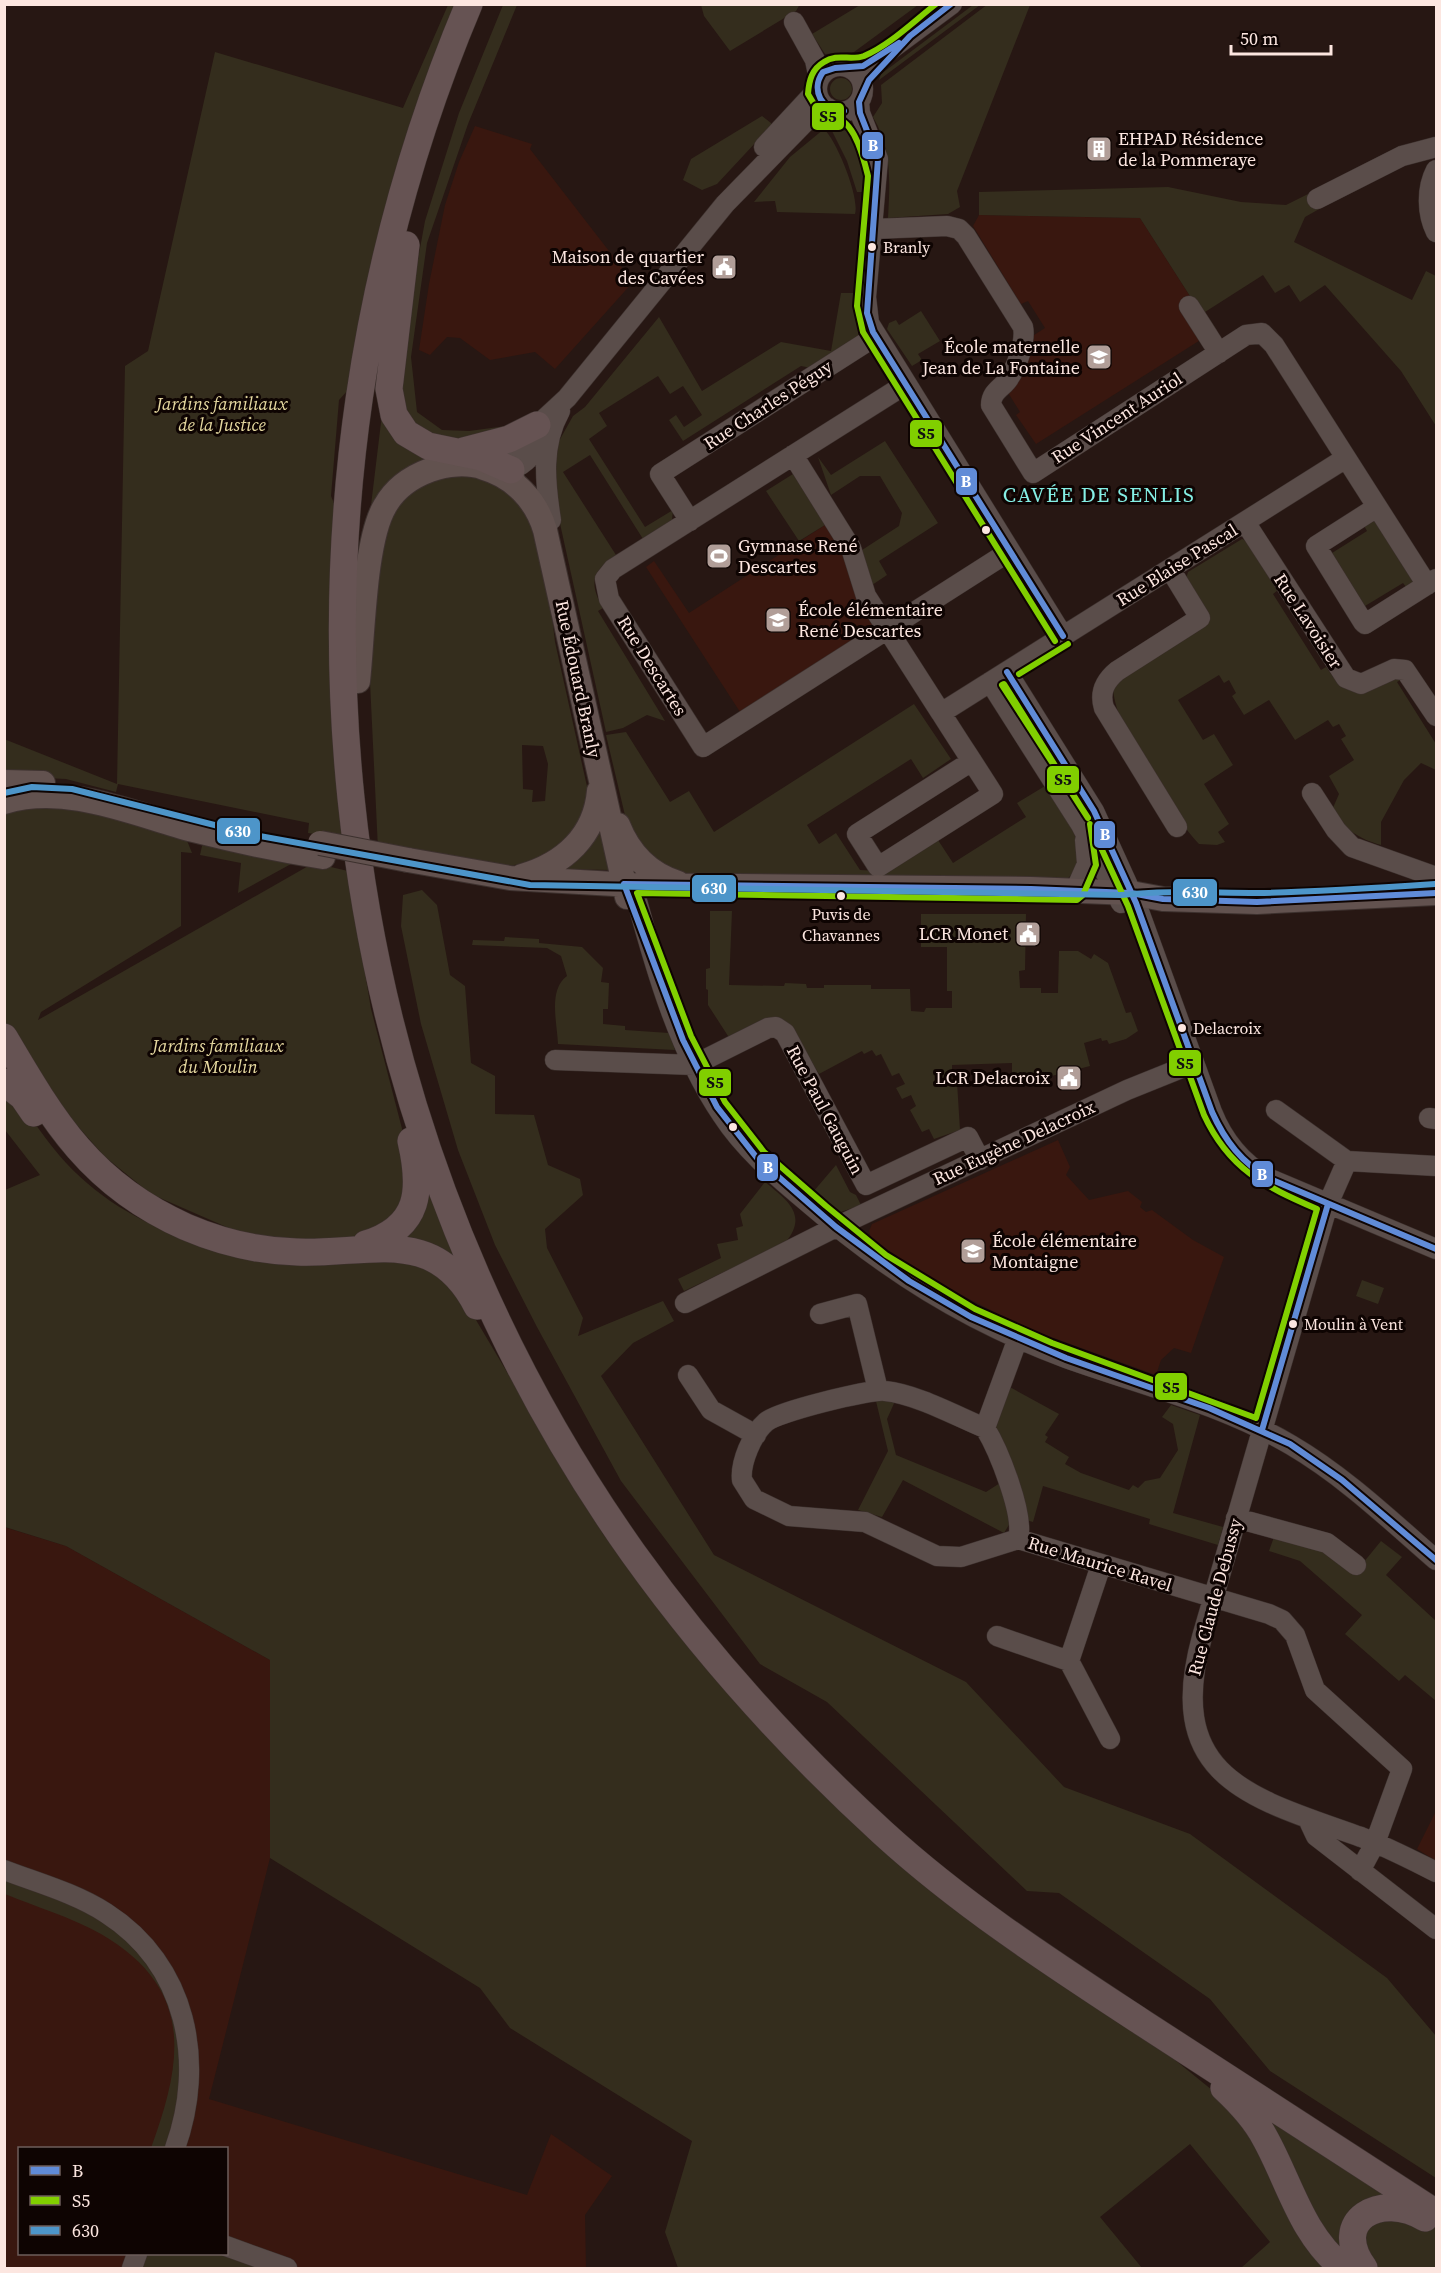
<svg xmlns="http://www.w3.org/2000/svg" width="1441" height="2273" viewBox="0 0 1441 2273" font-family="'Source Serif 4',serif">
<style>
.built{fill:#39170f;fill-rule:evenodd}
.green{fill:#342d1d;fill-rule:evenodd}
.lines{fill:none;stroke-linecap:round;stroke-linejoin:round}
.minor-casing{stroke:#3d312e;stroke-width:21}
.major-casing{stroke:#3d312e;stroke-width:26}
.highway-casing{stroke:#3d312e;stroke-width:28}
.minor{stroke:#5a4d4a;stroke-width:20}
.major{stroke:#62524f;stroke-width:24}
.highway{stroke:#665353;stroke-width:27}
.major-bridge-casing{stroke:#3d312e;stroke-width:26;stroke-linecap:butt}
.major-bridge{stroke:#62524f;stroke-width:24}
.bus-1-casing{stroke:#0e0402;stroke-width:10}
.bus-2-casing{stroke:#0e0402;stroke-width:10}
.bus-3-casing{stroke:#0e0402;stroke-width:10}
.bus-1{stroke:#608bd7;stroke-width:6}
.bus-2{stroke:#81cf00;stroke-width:6}
.bus-3{stroke:#4d95c9;stroke-width:6}
.bus-dot{fill:#fce6e0;stroke:#0e0402;stroke-width:2}
.labels{text-anchor:middle;stroke-width:6;stroke-linejoin:round;paint-order:stroke}
.bus-label{font-size:16px;fill:#fce6e0;stroke:#0e0402;text-anchor:start}
.poi-label{font-size:18px;fill:#fce6e0;stroke:#0e0402;text-anchor:start}
.park-label{font-size:18px;font-style:italic;fill:#e6d9a0;stroke:#0e0402}
.street-label{font-size:18px;fill:#fce6e0;stroke:#0e0402}
.quarter-label{font-size:21px;letter-spacing:1.5px;fill:#85efe5;stroke:#0e0402}
.line-badge{stroke:#0e0402;stroke-width:2}
.badge-label{font-size:16px;text-anchor:middle;font-weight:bold;fill:#fff}
.pale-badge-label{font-size:16px;text-anchor:middle;font-weight:bold;fill:#111}
</style>
<rect width="100%" height="100%" fill="#271713"/>
<path class="built" d="M475 126 532 144 530 149 633 282 555 369 535 352 490 360 460 338 447 337 430 355 419 350 429 284 445 205 459 162Z
M979 215 1140 218 1213 332 1036 444 1016 415 1020 412 1007 391 1031 337 1045 328 1028 301 1021 304 973 226Z
M825 525 844 557 851 583 880 627 742 715 646 567 654 561 689 613Z
M1058 1140 1070 1167 1066 1175 1089 1200 1128 1191 1142 1202 1140 1207 1146 1212 1152 1210 1193 1240 1224 1257 1191 1353 1174 1348 1161 1360 1156 1375 1026 1328 928 1278 871 1238 869 1231 872 1224Z
M4 1527 66 1546 270 1660V1858L209 2099 527 2195 551 2134 612 2176 585 2215 586 2268H5ZM20 2148H226V2254H20Z
M1436 1811V1861L1417 1849Z"/>
<path class="green" d="M800 4 796 11 730 51 704 16 701 5Z
M988 4 1030 5 957 191 960 207 948 214 888 218C890 182 892 149 873 117L882 103 881 85Z
M448 5H461L348 390 339 400 331 496 338 513 348 840 308 833 309 823 118 784 116 792 66 779 5 776 4 739 117 784 125 366 148 351 215 52 403 108Z
M503 5H517L468 124 427 243 411 357 417 412 442 430 469 431 521 424 475 443 412 429 395 386 425 221 459 113Z
M860 5H918L854 52 825 54 812 34Z
M973 5H980L879 80 881 74Z
M830 89a11 11 0 1 1 22 0a11 11 0 1 1-22 0Z
M762 116 771 123V126L717 184 702 190 683 180 691 159Z
M824 129C837 141 860 198 855 214L777 212 775 201 754 202 790 157Z
M851 130 863 158V192H857L847 161 832 131Z
M1168 187 1241 202 1286 205 1314 191 1321 208 1305 217 1294 242 1412 300 1426 271 1436 276V426L1401 371 1325 285 1300 302 1289 285 1275 293 1263 275 1205 312 1217 330 1213 332 1140 218 979 215V192Z
M841 293H854L859 338 816 369 801 366 683 441 669 420 676 415 684 427 702 415 683 386 670 394 658 376 599 413 607 426 589 439 645 527 673 510 672 520 643 539 590 455 563 472 616 555C593 571 588 582 603 608L598 611 665 721 647 715 623 728 606 732 557 510 553 468 559 441 573 416 585 407 659 317 702 391 781 342 831 351Z
M921 311 940 341 918 354 922 360 912 366 887 329 889 323 896 320 899 325Z
M383 406 437 454 369 522Z
M885 441 938 523 879 561 887 575 869 587 859 552 899 526 902 513 880 476H860L831 495 818 457 831 475Z
M447 471 497 478 524 502 546 566 555 642 588 791 585 814 576 829 550 853 532 860 511 866 378 849 369 661 382 527 402 494ZM522 745 543 746 548 764 545 801 532 802 533 790 523 789Z
M793 474 825 525 799 541 766 491Z
M1375 518 1417 580 1410 592 1403 583 1365 606 1332 553 1367 531 1362 522Z
M1242 539 1247 541 1278 590 1273 594 1321 670 1326 667 1339 685 1353 691 1395 676 1402 679 1397 682 1436 744V770L1421 763 1404 780 1381 822V845C1357 838 1346 830 1332 810L1339 794 1329 776 1354 760 1341 739 1346 736 1339 724 1333 727 1328 720 1295 740 1269 700 1244 715 1232 696 1236 693 1229 680 1224 683 1219 675 1178 700 1203 740 1214 734 1233 765 1204 784 1229 824 1218 832 1225 842 1217 845 1199 844C1171 814 1112 725 1113 685L1209 615 1186 579 1188 572Z
M914 704 951 759 923 778 911 759 807 825 819 844 836 833 860 870 882 871 936 837 953 863 1026 817 1017 803 1045 786C1060 809 1101 858 1065 880L693 877 658 865 628 828 606 735 626 732 670 802 689 791 714 832Z
M38 801 137 820 156 832 184 833 192 853 181 852V926L41 1012 38 1020 310 865 318 864 348 871 371 1009 414 1175 411 1196 372 1236 318 1244 247 1236 151 1194 104 1156 40 1083 5 1023 4 807Z
M597 820 613 870 553 869Z
M208 842 228 847 245 855 291 859V864L238 893 241 863 200 855 202 846Z
M422 890 437 905 450 975 465 986 471 1063 495 1076V1114L534 1115 548 1165 580 1179 583 1195 545 1229 547 1248 583 1318 578 1336 663 1301 674 1321 633 1343 601 1376 714 1555 966 1682 1064 1787 1190 1834 1387 1978 1436 2036V2178L1270 2071 1210 1999 1059 1893 1027 1891 827 1702 760 1664 621 1481 537 1327 495 1245 458 1150 421 1024 401 926 403 895Z
M710 911H732L729 985 784 986 785 983 806 984 807 988H824V985H871V989H910L911 1011 924 1012 926 1008H952V991H947V947H921V914H1026L1025 970 1019 971 1020 988H1041V993H1058L1059 951H1078L1091 959 1094 954 1108 963 1126 1013 1131 1012 1138 1031 1126 1039 1109 1044 1107 1040 1102 1041 1101 1038 1084 1043 1090 1066 1017 1085 1012 1084V1063L952 1065V1081L957 1082 960 1130 934 1139 929 1129 922 1132 910 1110 916 1106 911 1095 902 1099 896 1088 905 1084 899 1073 892 1076 881 1054 876 1056 872 1050 864 1054 862 1051 819 1074 790 1026 730 1039 708 1005V990L706 989V969L710 968Z
M505 937 539 939V943L582 947 603 968 601 982 609 983 608 1009H603V1024L625 1026V1030L669 1033 675 1050 558 1044C557 1022 548 990 567 976L561 956 547 948 472 945 473 940 504 941Z
M5 1087C26 1108 40 1133 59 1155 95 1197 138 1221 188 1240L410 1256 457 1288 603 1534 743 1711 845 1812 1164 2051 1228 2103 1330 2268H1241L1270 2242 1190 2144 1100 2217 1142 2268H678L665 2232 692 2141 510 2028 480 1988 270 1858V1660L66 1546 5 1527V1190L40 1175 5 1130Z
M836 1165 850 1192 856 1195 861 1205 838 1213 813 1192Z
M423 1178 465 1271 398 1236Z
M765 1182C787 1200 809 1215 785 1243L684 1291 678 1279 721 1258 717 1244 738 1240 736 1228 743 1226 740 1214Z
M1362 1280 1384 1288 1378 1304 1356 1296Z
M1008 1386 1059 1414 1045 1435 1048 1437 1045 1442 1069 1457 1065 1464 1081 1473 1129 1490 1133 1485 1138 1488 1145 1481 1160 1478 1178 1450 1173 1424 1162 1417 1171 1405 1200 1415 1173 1513 1223 1527 1218 1545 1149 1524 1150 1519 1043 1486 1033 1522 1026 1520 994 1428Z
M875 1397 896 1399 887 1419 896 1455 986 1492 1000 1483 1010 1523 1004 1533 903 1480 882 1517 858 1510 888 1451Z
M1274 1537 1329 1553 1354 1574 1381 1541 1402 1557 1386 1575 1436 1621V1701L1405 1675 1399 1681 1345 1634 1362 1615 1300 1561 1269 1551Z
M4 1878C30 1888 57 1896 81 1909 145 1941 182 2006 183 2077 183 2099 172 2126 167 2148H151C183 2060 195 1989 101 1934 71 1917 36 1907 5 1894Z
M1263 2110 1390 2198 1350 2254 1328 2247Z
M1373 2218 1424 2222 1436 2229V2268H1371L1362 2231Z
M146 2254H224L264 2268H140Z"/>
<g class="lines">
<g class="minor-casing">
<path id="minor" d="M794 22 815 60 819 79
M817 89a23 23 0 1 1 46 0a23 23 0 1 1-46 0Z
M851 69 875 61 952 4
M859 102 860 113 878 159 866 297 869 323 1063 636
M764 147 817 90
M1436 170C1426 189 1427 214 1436 232
M1317 199 1402 156 1436 147
M873 229 947 226 959 229 966 236 1023 327C1026 341 1017 366 1009 378 1003 388 991 391 991 405L1033 473 1246 335 1262 333 1274 345 1427 585
M1189 306 1219 353
M906 384 613 569 605 579 609 599 703 747 1010 551
M793 455 851 548 866 596 941 713 1346 458
M499 472C524 471 536 450 549 432
M515 480 509 459 513 448 567 398 725 204 813 114 828 108
M1377 507 1316 546 1363 622 1365 624 1436 579
M551 520C545 482 541 445 560 411
M690 521 660 474 876 336
M1245 522 1346 678 1361 684 1394 669 1405 670 1436 716
M1170 569 1200 618 1117 671C1105 681 1099 692 1104 708L1177 827
M1007 672 1094 811 1136 903 1212 1112C1224 1142 1242 1164 1270 1179L1436 1249
M990 682 1081 825 1121 903
M941 713C958 740 976 767 993 794L878 867 857 834 972 761
M1312 793 1336 830 1352 847 1436 877
M1075 891 1087 864 1085 840
M636 897C656 971 679 1051 722 1115 744 1149 775 1175 806 1201 886 1270 966 1321 1066 1358 1141 1385 1222 1404 1291 1445 1344 1476 1390 1520 1436 1560
M555 1060 694 1065 768 1028 776 1027 785 1033 866 1185 968 1137 980 1160
M1276 1110 1347 1161 1436 1166
M1429 1118 1436 1119
M1347 1161 1328 1204 1202 1637C1163 1779 1252 1798 1361 1837 1387 1847 1412 1860 1436 1872
M685 1303 836 1227 1127 1090 1194 1063
M820 1314 857 1304 878 1390
M688 1375 711 1410 756 1435
M985 1428C998 1449 1025 1515 1018 1539L1269 1614 1282 1620 1295 1635 1315 1690 1402 1769 1375 1843 1360 1871
M985 1428C956 1416 916 1394 885 1391 869 1389 777 1412 766 1422 752 1434 740 1463 742 1480L754 1499 789 1516 865 1522 937 1556 961 1557 1018 1539
M985 1428 1018 1338
M1236 1518 1327 1543 1356 1565
M1101 1565 1069 1661 1110 1739
M997 1636 1069 1661
M1308 1819 1316 1836 1436 1929
M4 1870C38 1883 75 1893 106 1913 187 1965 206 2062 175 2148
M226 2246 287 2268
M132 2268 137 2254"/>
</g>
<g class="major-casing">
<path id="major" d="M358 681C363 638 364 541 385 506 395 488 411 477 430 470 446 464 468 462 484 468 514 477 536 500 545 530L627 897
M4 782 43 783
M4 802C67 783 133 814 193 830 236 841 279 850 323 857
M618 825C629 853 649 874 678 883
M408 860 510 878 632 885 1031 889 1131 893 1163 899 1257 902 1436 893
M522 876C564 864 595 836 599 791"/>
</g>
<g class="highway-casing">
<path id="highway" d="M469 4C255 511 314 1102 633 1553 706 1655 790 1748 883 1833 963 1906 1053 1964 1143 2023 1240 2087 1339 2149 1436 2213
M406 245 389 389 394 415 406 433 428 446 481 457 511 470
M463 451 509 439 537 425
M4 1037C54 1122 91 1185 186 1227 221 1242 259 1251 297 1252 370 1255 435 1224 477 1306
M4 1082 23 1097 34 1113
M366 1244C421 1227 422 1189 411 1141
M1224 2088C1239 2102 1255 2119 1265 2138 1290 2183 1301 2234 1343 2268
M1364 2268C1329 2220 1381 2191 1425 2218"/>
</g>
<use href="#minor" class="minor"/>
<use href="#major" class="major"/>
<use href="#highway" class="highway"/>
<g class="major-bridge-casing">
<path id="major-bridge" d="M320 843 408 860"/>
</g>
<use href="#major-bridge" class="major-bridge"/>
<g class="bus-1-casing">
<path id="bus-1" d="M951 4 910 36 869 80 859 102 860 113 878 159 867 313 873 332 1063 636
M844 111C822 112 810 90 823 72L835 68 863 66 899 43
M1007 672 1094 811 1136 903 1212 1112C1225 1141 1242 1163 1270 1179L1436 1249
M624 884 683 1040 717 1107 757 1158 836 1227 909 1281 971 1317 1066 1358 1209 1408 1290 1444 1342 1480 1436 1560
M624 884 1031 889 1131 893 1163 899 1257 902 1436 893
M1262 1430 1328 1204"/>
</g>
<g class="bus-2-casing">
<path id="bus-2" d="M936 4C914 21 890 45 864 56 851 61 837 53 824 62 812 69 809 80 808 94L820 114C826 117 833 116 839 119 856 126 864 160 868 176L857 306 863 332 1055 641
M1019 674 1068 644
M1004 684 1086 815 1088 818 1002 685Z
M1090 824 1128 906 1204 1115C1229 1169 1264 1186 1317 1209L1256 1418 1052 1343 975 1309 886 1255 826 1206 764 1152 725 1102 691 1036 637 893 1077 900 1083 895 1096 865Z"/>
</g>
<g class="bus-3-casing">
<path id="bus-3" d="M4 793 32 787 72 789 254 835 530 885 1121 895C1167 890 1211 893 1257 893 1317 892 1376 888 1435 884"/>
</g>
<use href="#bus-1" class="bus-1"/>
<use href="#bus-2" class="bus-2"/>
<use href="#bus-3" class="bus-3"/>
</g>
<defs>
<g id="building-square" transform="scale(1.35)"><rect x="-9" y="-9" width="18" height="18" rx="4" fill="#b19e98" stroke="#0e0402"/><path d="M-4-6H4V6H1V3H-1V6H-4ZM-2.5-4.3h1.7v1.8h-1.7ZM.8-4.3h1.7v1.8H.8ZM-2.5-1h1.7V.8h-1.7ZM.8-1h1.7V.8H.8Z" fill="#fff"/></g>
<g id="civic-square" transform="scale(1.35)"><rect x="-9" y="-9" width="18" height="18" rx="4" fill="#b19e98" stroke="#0e0402"/><path d="M-.6-6.5H3V-4.5H.6V-3L4-1V1h2V6H-6V1h2V-1L-.6-3ZM-1.2 2.5V6h2.4V2.5Z" fill="#fff"/></g>
<g id="school-square" transform="scale(1.35)"><rect x="-9" y="-9" width="18" height="18" rx="4" fill="#b19e98" stroke="#0e0402"/><path d="M0-5L7-2L0 1L-7-2ZM-4 1L0 2.5L4 1V4Q0 6-4 4Z" fill="#fff"/></g>
<g id="stadium-square" transform="scale(1.35)"><rect x="-9" y="-9" width="18" height="18" rx="4" fill="#b19e98" stroke="#0e0402"/><path d="M0-5a6.5 5 0 1 0 0 10a6.5 5 0 1 0 0-10ZM-3.5-1.8h7v3.6h-7Z" fill="#fff"/></g>
</defs>
<g fill-rule="evenodd">
<use href="#building-square" x="1099" y="149"/>
<use href="#civic-square" x="724" y="267"/>
<use href="#school-square" x="1099" y="357"/>
<use href="#stadium-square" x="719" y="556"/>
<use href="#school-square" x="778" y="620"/>
<use href="#civic-square" x="1028" y="934"/>
<use href="#civic-square" x="1069" y="1078"/>
<use href="#school-square" x="973" y="1251"/>
</g>
<g class="bus-dot">
<circle cx="872" cy="247" r="5"/>
<circle cx="986" cy="530" r="5"/>
<circle cx="841" cy="896" r="5"/>
<circle cx="1182" cy="1028" r="5"/>
<circle cx="733" cy="1127" r="5"/>
<circle cx="1293" cy="1324" r="5"/>
</g>
<g class="labels">
<g class="bus-label">
<text x="883" y="253">Branly</text>
<text x="841" y="920" text-anchor="middle">Puvis de<tspan x="841" dy="21">Chavannes</tspan></text>
<text x="1193" y="1034">Delacroix</text>
<text x="1304" y="1330">Moulin à Vent</text>
</g>
<g class="poi-label">
<text x="1118" y="145">EHPAD Résidence<tspan x="1118" dy="21">de la Pommeraye</tspan></text>
<text x="704" y="263" text-anchor="end">Maison de quartier<tspan x="704" dy="21">des Cavées</tspan></text>
<text x="1080" y="353" text-anchor="end">École maternelle<tspan x="1080" dy="21">Jean de La Fontaine</tspan></text>
<text x="738" y="552">Gymnase René<tspan x="738" dy="21">Descartes</tspan></text>
<text x="798" y="616">École élémentaire<tspan x="798" dy="21">René Descartes</tspan></text>
<text x="1008" y="940" text-anchor="end">LCR Monet</text>
<text x="1050" y="1084" text-anchor="end">LCR Delacroix</text>
<text x="992" y="1247">École élémentaire<tspan x="992" dy="21">Montaigne</tspan></text>
</g>
<g class="park-label">
<text x="222" y="410">Jardins familiaux<tspan x="222" dy="21">de la Justice</tspan></text>
<text x="218" y="1052">Jardins familiaux<tspan x="218" dy="21">du Moulin</tspan></text>
</g>
<g class="street-label">
<text transform="translate(768 405) rotate(-33)" y="6">Rue Charles Péguy</text>
<text transform="translate(1117 418) rotate(-33)" y="6">Rue Vincent Auriol</text>
<text transform="translate(1177 565) rotate(-32)" y="6">Rue Blaise Pascal</text>
<text transform="translate(1308 621) rotate(57)" y="6">Rue Lavoisier</text>
<text transform="translate(652 666) rotate(58)" y="6">Rue Descartes</text>
<text transform="translate(578 679) rotate(78)" y="6">Rue Édouard Branly</text>
<text transform="translate(825 1110) rotate(62)" y="6">Rue Paul Gauguin</text>
<text transform="translate(1014 1143) rotate(-25)" y="6">Rue Eugène Delacroix</text>
<text transform="translate(1100 1564) rotate(17)" y="6">Rue Maurice Ravel</text>
<text transform="translate(1215 1597) rotate(-75)" y="6">Rue Claude Debussy</text>
</g>
<g class="quarter-label">
<text x="1099" y="502">CAVÉE DE SENLIS</text>
</g>
</g>
<g class="line-badge">
<rect x="811" y="102" width="34" height="29" rx="6" fill="#81cf00"/>
<rect x="861" y="131" width="23" height="29" rx="6" fill="#608bd7"/>
<rect x="909" y="419" width="34" height="29" rx="6" fill="#81cf00"/>
<rect x="955" y="467" width="23" height="29" rx="6" fill="#608bd7"/>
<rect x="1046" y="765" width="34" height="29" rx="6" fill="#81cf00"/>
<rect x="216" y="817" width="45" height="28" rx="6" fill="#4d95c9"/>
<rect x="1093" y="820" width="23" height="29" rx="6" fill="#608bd7"/>
<rect x="691" y="874" width="46" height="29" rx="6" fill="#4d95c9"/>
<rect x="1172" y="878" width="46" height="29" rx="6" fill="#4d95c9"/>
<rect x="1168" y="1049" width="34" height="28" rx="6" fill="#81cf00"/>
<rect x="698" y="1068" width="34" height="29" rx="6" fill="#81cf00"/>
<rect x="756" y="1153" width="23" height="29" rx="6" fill="#608bd7"/>
<rect x="1251" y="1160" width="23" height="28" rx="6" fill="#608bd7"/>
<rect x="1154" y="1372" width="34" height="29" rx="6" fill="#81cf00"/>
</g>
<g class="badge-label">
<text x="873" y="151">B</text>
<text x="966" y="487">B</text>
<text x="238" y="837">630</text>
<text x="1105" y="840">B</text>
<text x="714" y="894">630</text>
<text x="1195" y="898">630</text>
<text x="768" y="1173">B</text>
<text x="1262" y="1180">B</text>
</g>
<g class="pale-badge-label">
<text x="828" y="122">S5</text>
<text x="926" y="439">S5</text>
<text x="1063" y="785">S5</text>
<text x="1185" y="1069">S5</text>
<text x="715" y="1088">S5</text>
<text x="1171" y="1393">S5</text>
</g>
<rect width="1441" height="2273" fill="none" stroke="#fce6e0" stroke-width="12"/>
<rect x="18" y="2147" width="210" height="108" fill="#0e0402" stroke="#6d5e5b" stroke-width="1.5"/>
<rect x="30" y="2166" width="30" height="9" fill="#608bd7" stroke="#6d5e5b" stroke-width="1.5"/>
<text x="72" y="2177" font-size="18" fill="#fce6e0">B</text>
<rect x="30" y="2196" width="30" height="9" fill="#81cf00" stroke="#6d5e5b" stroke-width="1.5"/>
<text x="72" y="2207" font-size="18" fill="#fce6e0">S5</text>
<rect x="30" y="2226" width="30" height="9" fill="#4d95c9" stroke="#6d5e5b" stroke-width="1.5"/>
<text x="72" y="2237" font-size="18" fill="#fce6e0">630</text>
<path d="M1231 45v9h100v-9" fill="none" stroke="#fce6e0" stroke-width="3"/>
<text x="1240" y="45" font-size="18" fill="#fce6e0" stroke="#0e0402" stroke-width="4.5" paint-order="stroke">50 m</text>
</svg>
